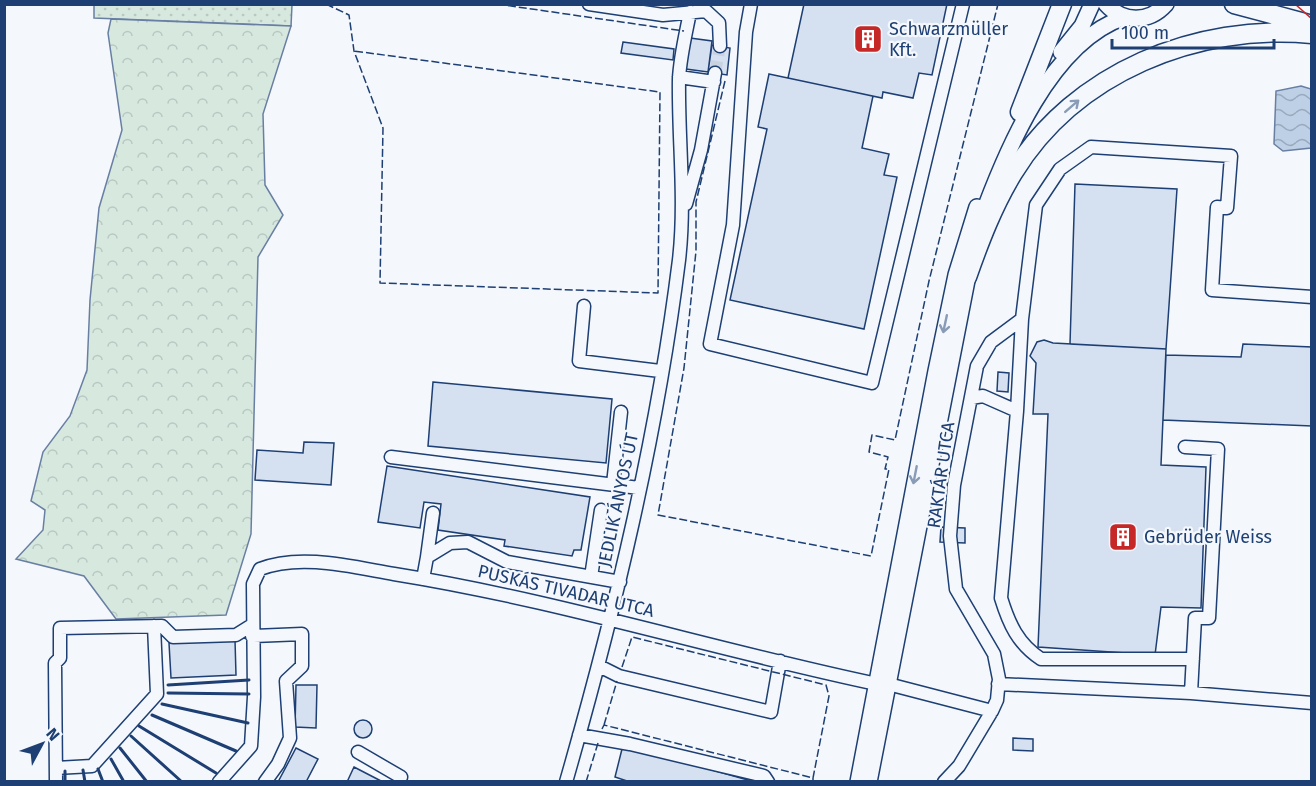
<svg xmlns="http://www.w3.org/2000/svg" width="1316" height="786" viewBox="0 0 1316 786" font-family="'Fira Sans',sans-serif">
<style>
.grass{fill:url(#grass-dots);stroke:#687fa3;stroke-width:1.5}
.forest{fill:url(#forest-crowns);stroke:#687fa3;stroke-width:1.5}
.water{fill:url(#water-waves);stroke:#687fa3;stroke-width:1.5}
.building{fill:#d5e0f0;stroke:#1d3f73;stroke-width:1.5}
.lines{fill:none;stroke-linecap:round;stroke-linejoin:round}
.minor-tunnel{stroke:#c9d2e0;stroke-width:12;stroke-dasharray:12 6;stroke-linecap:butt}
.minor-casing{stroke:#1d3f73;stroke-width:15}
.major-casing{stroke:#1d3f73;stroke-width:18}
.highway-casing{stroke:#1d3f73;stroke-width:21}
.minor{stroke:#f4f7fb;stroke-width:12}
.major{stroke:#f4f7fb;stroke-width:15}
.highway{stroke:#f4f7fb;stroke-width:18}
.fence{stroke:#1d3f73;stroke-width:1.5;stroke-dasharray:8 3;stroke-linecap:butt}
.wall{stroke:#1d3f73;stroke-width:3}
.power{stroke:#c62828;stroke-width:1.5;stroke-dasharray:21 4.5 3 4.5;stroke-linecap:butt}
.oneway{stroke:#889bb7}
.labels{text-anchor:middle;stroke-width:4.5;stroke-linejoin:round;paint-order:stroke}
.poi-label{font-size:18px;fill:#1d3f73;stroke:#f4f7fb;text-anchor:start}
.street-label{font-size:18px;fill:#1d3f73;stroke:#f4f7fb}
</style>
<defs>
<pattern id="grass-dots" width="8" height="8" patternUnits="userSpaceOnUse" patternTransform="scale(1.5)"><rect width="8" height="8" fill="#d7e8df"/><path d="M2 2h.1M6 6h.1" fill="none" stroke="#b8c8c3" stroke-width="1.8" stroke-linecap="round"/></pattern>
<pattern id="forest-crowns" width="20" height="18" patternUnits="userSpaceOnUse" patternTransform="scale(1.5)"><rect width="20" height="18" fill="#d7e8df"/><path d="M2 6a3 3 0 1 1 6 0M12 15a3 3 0 1 1 6 0" fill="none" stroke="#b8c8c3"/></pattern>
<pattern id="water-waves" width="16" height="10" patternUnits="userSpaceOnUse" patternTransform="scale(1.5)"><rect width="16" height="10" fill="#bed0e5"/><path d="M0 5q4-4 8 0t8 0" fill="none" stroke="#9aaabe"/></pattern>
</defs>
<rect width="100%" height="100%" fill="#f4f7fb"/>
<path class="grass" d="M94 5V4L292 5 291 26 94 18Z"/>
<path class="forest" d="M111 19 291 26 263 114 265 185 283 215 258 257 251 534 226 615 116 619 84 576 16 559 43 530 45 510 31 501 43 452 70 416 87 370 90 300 99 208 122 130 108 33Z"/>
<path class="water" d="M1301 86 1311 89V148L1283 151 1274 144 1276 91Z"/>
<path class="building" d="M804 4H947L932 75 919 73 913 98 883 92 882 98 788 78Z
M690 38 712 41 708 72 686 69Z
M623 42 674 49 673 60 621 53Z
M712 45 730 48 727 75 708 72Z
M769 74 873 96 862 148 889 154 884 175 897 177 864 329 730 300 767 129 758 127Z
M1075 184 1177 189 1166 349 1070 344Z
M1044 340 1053 343 1166 349 1161 465 1206 467 1201 608 1161 607 1155 655 1038 647 1048 414H1033L1036 363 1030 356 1037 342Z
M1243 344 1312 347V426L1163 420 1166 355 1241 357Z
M998 372 1009 373 1008 392 997 391Z
M433 382 612 399 606 463 428 446Z
M304 442 334 443 331 485 255 480 257 450 303 453Z
M387 466 590 497 581 550H574L572 556 504 546 505 540 438 530 441 504 424 502 420 528 378 522Z
M941 527 965 528V543L940 542Z
M235 640 236 675 171 678 169 643Z
M296 685H317L316 728 295 727Z
M354 729a9 9 0 1 1 18 0a9 9 0 1 1-18 0Z
M1013 738 1033 739V751L1013 750Z
M623 745 755 782H630L615 777Z
M296 748 318 759 306 782H278Z
M354 767 383 782H347Z"/>
<g class="lines">
<path class="minor-tunnel" d="M715 73 720 46"/>
<g class="minor-casing">
<path id="minor" d="M589 4 663 15 706 11 719 23 720 46
M751 4 746 32 733 225 710 344 872 383 963 4
M679 77 714 82
M686 204 701 150 715 73
M584 306 579 361 660 371
M971 398 983 396 1017 411 1001 598C1009 624 1018 644 1041 659H1193
M1017 411 1022 319
M391 457 639 488
M613 484 621 412
M427 557 433 513
M591 577 601 510
M423 579 427 557 450 543 468 542 507 562 620 582
M252 636 302 634V666L286 681 290 738 278 764 265 782
M599 666 619 676 771 712 780 661
M888 684 992 711
M998 684 1191 693 1195 618H1209L1218 449 1185 447
M1191 693 1312 703
M579 735 630 744 764 776 768 782
M358 752 401 777
M56 768 92 766 157 694 154 626
M56 782 55 663 60 658V628L162 626 173 637 236 635 252 625
M219 782 251 746 254 697 253 584 260 569C300 553 353 567 394 574 557 600 715 650 877 684
M566 782C615 611 657 437 679 260 686 199 678 139 679 79 680 57 686 33 690 12
M944 782 959 766 992 711 997 700 999 679 994 654 956 589 950 536 954 485 977 366 991 342 1022 319 1036 205 1060 169 1091 147 1231 156 1227 208 1217 207 1212 290 1312 297"/>
</g>
<g class="major-casing">
<path id="major" d="M1106 4C1123 23 1149 23 1166 4
M1061 52 1082 26 1092 4
M980 222C1005 153 1050 42 1125 17
M858 782 936 371 956 275 977 207
M869 782 970 265"/>
</g>
<g class="highway-casing">
<path id="highway" d="M1234 4 1312 25
M1020 112 1062 4
M967 277C980 240 993 206 1013 173 1075 72 1197 23 1312 34"/>
</g>
<use href="#minor" class="minor"/>
<use href="#major" class="major"/>
<use href="#highway" class="highway"/>
<path class="fence" d="M326 4 349 15 354 51 383 128 380 283 658 293 660 92 354 51
M497 4 684 31
M725 81 696 202V251L684 368 658 515 871 556 889 469H885L888 457 869 452 872 435 895 440 929 281 998 4
M622 667 632 637 826 685 829 696 813 778
M604 725 617 681
M602 729 604 725 813 778V782
M586 782 598 743"/>
<path class="wall" d="M168 685 249 680
M168 693 249 694
M162 704 248 723
M152 715 236 751
M139 726 216 773
M131 736 182 782
M120 748 147 782
M111 759 124 782
M98 769 103 782
M83 770 85 782
M65 771V782"/>
<path class="power" d="M1295 4 1312 19"/>
</g>
<defs><path id="oneway-shaft" d="M-6 0H5M1.5-3L5.5 0L1.5 3" fill="none" stroke-width="1.6" stroke-linecap="round" stroke-linejoin="round" transform="scale(1.5)"/></defs>
<g class="oneway">
<use href="#oneway-shaft" transform="translate(1072 106) rotate(-41)"/>
<use href="#oneway-shaft" transform="translate(945 324) rotate(102)"/>
<use href="#oneway-shaft" transform="translate(915 475) rotate(101)"/>
</g>
<defs>
<g id="building-square" transform="scale(1.5)"><rect x="-9" y="-9" width="18" height="18" rx="4" fill="#c62828" stroke="#f4f7fb"/><path d="M-4-6H4V6H1V3H-1V6H-4ZM-2.5-4.3h1.7v1.8h-1.7ZM.8-4.3h1.7v1.8H.8ZM-2.5-1h1.7V.8h-1.7ZM.8-1h1.7V.8H.8Z" fill="#fff"/></g>
</defs>
<g fill-rule="evenodd">
<use href="#building-square" x="868" y="39"/>
<use href="#building-square" x="1123" y="537"/>
</g>
<g class="labels">
<g class="poi-label">
<text x="889" y="35">Schwarzmüller<tspan x="889" dy="21">Kft.</tspan></text>
<text x="1144" y="543">Gebrüder Weiss</text>
</g>
<g class="street-label">
<text transform="translate(941 475) rotate(-82)" y="6">RAKTÁR UTCA</text>
<text transform="translate(618 500) rotate(-78)" y="6">JEDLIK ÁNYOS ÚT</text>
<text transform="translate(566 591) rotate(13)" y="6">PUSKÁS TIVADAR UTCA</text>
</g>
</g>
<rect width="1316" height="786" fill="none" stroke="#1d3f73" stroke-width="12"/>
<g transform="translate(42 744) rotate(49)" stroke="#f4f7fb" stroke-width="4.5" paint-order="stroke">
<path d="M0-4.5L10 22L0 15L-10 22Z" fill="#1d3f73"/>
<text y="-9" font-size="16" font-weight="bold" text-anchor="middle" fill="#1d3f73">N</text>
</g>
<path d="M1112 39v9h162v-9" fill="none" stroke="#1d3f73" stroke-width="3"/>
<text x="1121" y="39" font-size="18" fill="#1d3f73" stroke="#f4f7fb" stroke-width="4.5" paint-order="stroke">100 m</text>
</svg>
